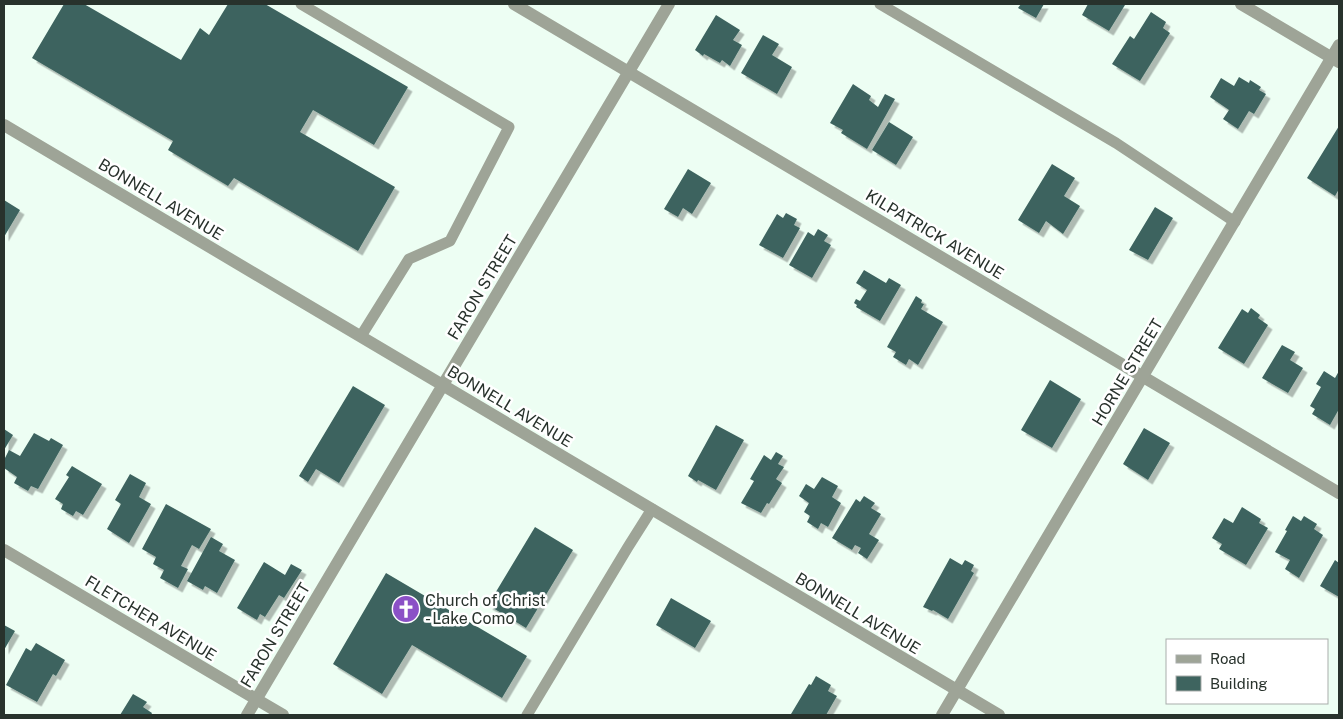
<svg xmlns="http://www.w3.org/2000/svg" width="1343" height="719" viewBox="0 0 1343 719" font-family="'Public Sans',sans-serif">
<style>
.building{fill:#3e645f;filter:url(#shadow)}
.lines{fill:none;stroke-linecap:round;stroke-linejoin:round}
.service{stroke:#9ea497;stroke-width:11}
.minor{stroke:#9ea497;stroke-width:12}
.tertiary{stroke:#9ea497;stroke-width:12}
.labels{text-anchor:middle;stroke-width:5;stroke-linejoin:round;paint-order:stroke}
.street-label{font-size:16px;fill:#28322c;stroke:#fff}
.poi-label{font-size:16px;fill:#28322c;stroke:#fff;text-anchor:start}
</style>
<defs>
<filter id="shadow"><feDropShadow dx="4.5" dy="4.5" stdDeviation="0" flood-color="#0004"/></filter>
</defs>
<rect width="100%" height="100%" fill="#edfef3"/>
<path class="building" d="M64 4H84L181 60 200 28 209 35 228 4H265L408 87 374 145 313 110 300 132 395 187 358 251 234 178 228 186 168 150 173 141 32 58Z
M1021 4H1044L1036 18 1018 8Z
M1088 4H1122L1125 5 1109 31 1082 15Z
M1151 12 1166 22 1163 28 1170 33 1140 81 1112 64 1130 36 1134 39Z
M716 15 740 30 733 40 742 45 730 66 722 60 720 63 704 54 703 56 695 50Z
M763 35 779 44 772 55 792 67 777 94 741 73Z
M1239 77 1249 83 1250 80 1261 87 1259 90 1266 94 1254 114 1249 111 1238 129 1223 119 1229 110 1210 97 1221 78 1234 86Z
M853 84 871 96 869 100 878 107 885 94 895 99 867 149 841 133 843 130 830 123Z
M889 122 913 137 896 165 872 150Z
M1339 126V189L1335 196 1307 178Z
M1052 164 1075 178 1064 196 1080 206 1063 234 1046 221 1039 233 1018 220Z
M688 169 711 183 692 214 683 208 678 217 664 209Z
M4 200 20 210 4 237Z
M1155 207 1173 218 1148 260 1129 250Z
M786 213 797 219 794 225 800 228 783 258 759 245 777 214 783 218Z
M818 229 828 235 824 241 831 245 812 278 789 265 808 232 814 236Z
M864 270 886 283 889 278 901 285 880 321 856 307 857 305 854 303 856 299 860 301 867 290 856 283Z
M916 296 922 300 921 303 924 304 921 309 943 322 918 365 909 359 906 365 893 357 896 352 887 347Z
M1251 308 1260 315 1258 318 1268 325 1244 364 1218 348 1242 309 1248 313Z
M1282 345 1295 352 1290 360 1303 368 1288 393 1262 378Z
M1324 371 1335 378 1339 371V409L1330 425 1312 414 1315 409 1310 406 1321 387 1316 384Z
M1050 380 1081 399 1052 448 1021 430Z
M353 386 385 405 339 483 316 469 308 482 299 476Z
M716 425 744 440 716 490 698 480 697 482 688 476Z
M1144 428 1170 443 1148 480 1123 464Z
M4 429 13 435 4 450Z
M34 433 49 441 51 438 63 445 38 489 31 486 28 491 14 483 17 477 4 468V460L9 450 20 456Z
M776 452 783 456 778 464 784 467 776 479 782 483 769 504 767 503 761 513 741 503 754 481 750 479 764 455 771 460Z
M72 466 102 484 83 515 76 511 73 516 61 509 63 504 55 499 69 477 66 475Z
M130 474 146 483 139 497 151 504 129 543 107 529 121 504 115 500Z
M822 477 838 486 832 497 841 503 828 527 821 523 818 529 807 522 810 516 804 512 809 503 799 496 806 484 814 489Z
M864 496 875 503 871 508 881 514 869 534 879 540 867 559 858 553 861 548 855 545 852 550 832 538 856 499 860 502Z
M166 504 211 529 199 549 192 545 181 566 188 569 178 588 160 578 164 570 153 564 156 557 142 549Z
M1242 507 1261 519 1259 523 1268 528 1246 565 1219 549 1222 544 1212 538 1224 518 1233 523Z
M1293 516 1301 521 1304 516 1317 524 1314 529 1323 535 1299 578 1285 569 1290 560 1275 552 1287 531 1285 530Z
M535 527 573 550 526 628 488 605Z
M211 537 223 544 219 551 235 560 217 593 205 586 203 590 187 581Z
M950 558 962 565 965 560 974 565 971 571 974 573 948 619 933 610 932 611 923 607Z
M1335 560 1339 563V597L1320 586Z
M264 562 285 575 291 564 302 570 284 598 279 595 265 617 260 614 257 620 237 608Z
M386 573 527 656 502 698 412 645 382 694 333 664Z
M671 598 711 621 695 648 656 625Z
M4 625 15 631 4 650Z
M36 643 65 660 56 676 53 674 37 702 6 685 26 648 31 651Z
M816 676 831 685 828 691 837 696 826 715 791 714 809 684 811 685Z
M133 694 147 702 143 707 152 713 151 715H120Z"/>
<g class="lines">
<path class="service" d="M301 4 509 127 450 241 409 259 361 336
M880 4 1116 143 1235 222
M527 715 628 547 652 509"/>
<path class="minor" d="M514 4 1339 493
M1241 4 1339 62
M4 125 999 715
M4 550 283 715
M247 715 669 4"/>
<path class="tertiary" d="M942 715 1339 45"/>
</g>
<defs>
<g id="church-disc" transform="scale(1.4375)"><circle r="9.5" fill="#8b50c6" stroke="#fff"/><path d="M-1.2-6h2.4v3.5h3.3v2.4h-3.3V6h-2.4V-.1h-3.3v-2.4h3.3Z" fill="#fff"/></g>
</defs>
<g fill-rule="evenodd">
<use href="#church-disc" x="406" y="609"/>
</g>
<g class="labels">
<g class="street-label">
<text transform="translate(161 199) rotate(31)" y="6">BONNELL AVENUE</text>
<text transform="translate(935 234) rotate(31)" y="6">KILPATRICK AVENUE</text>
<text transform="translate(482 287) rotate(-59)" y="6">FARON STREET</text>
<text transform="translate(1127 372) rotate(-59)" y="6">HORNE STREET</text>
<text transform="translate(510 406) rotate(31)" y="6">BONNELL AVENUE</text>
<text transform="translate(858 613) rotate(31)" y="6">BONNELL AVENUE</text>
<text transform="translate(151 618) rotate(31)" y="6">FLETCHER AVENUE</text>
<text transform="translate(275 635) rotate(-59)" y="6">FARON STREET</text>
</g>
<g class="poi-label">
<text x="425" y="606">Church of Christ<tspan x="425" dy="18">- Lake Como</tspan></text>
</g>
</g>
<rect width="1343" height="719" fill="none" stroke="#28322c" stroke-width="10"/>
<rect x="1166" y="639" width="162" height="65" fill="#ffffff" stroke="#a9adab"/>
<rect x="1176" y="655" width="25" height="8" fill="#9ea497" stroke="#a9adab"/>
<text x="1210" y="664" font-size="15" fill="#28322c">Road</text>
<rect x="1176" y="676" width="25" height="15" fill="#3e645f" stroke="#a9adab"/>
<text x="1210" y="689" font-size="15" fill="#28322c">Building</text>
</svg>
